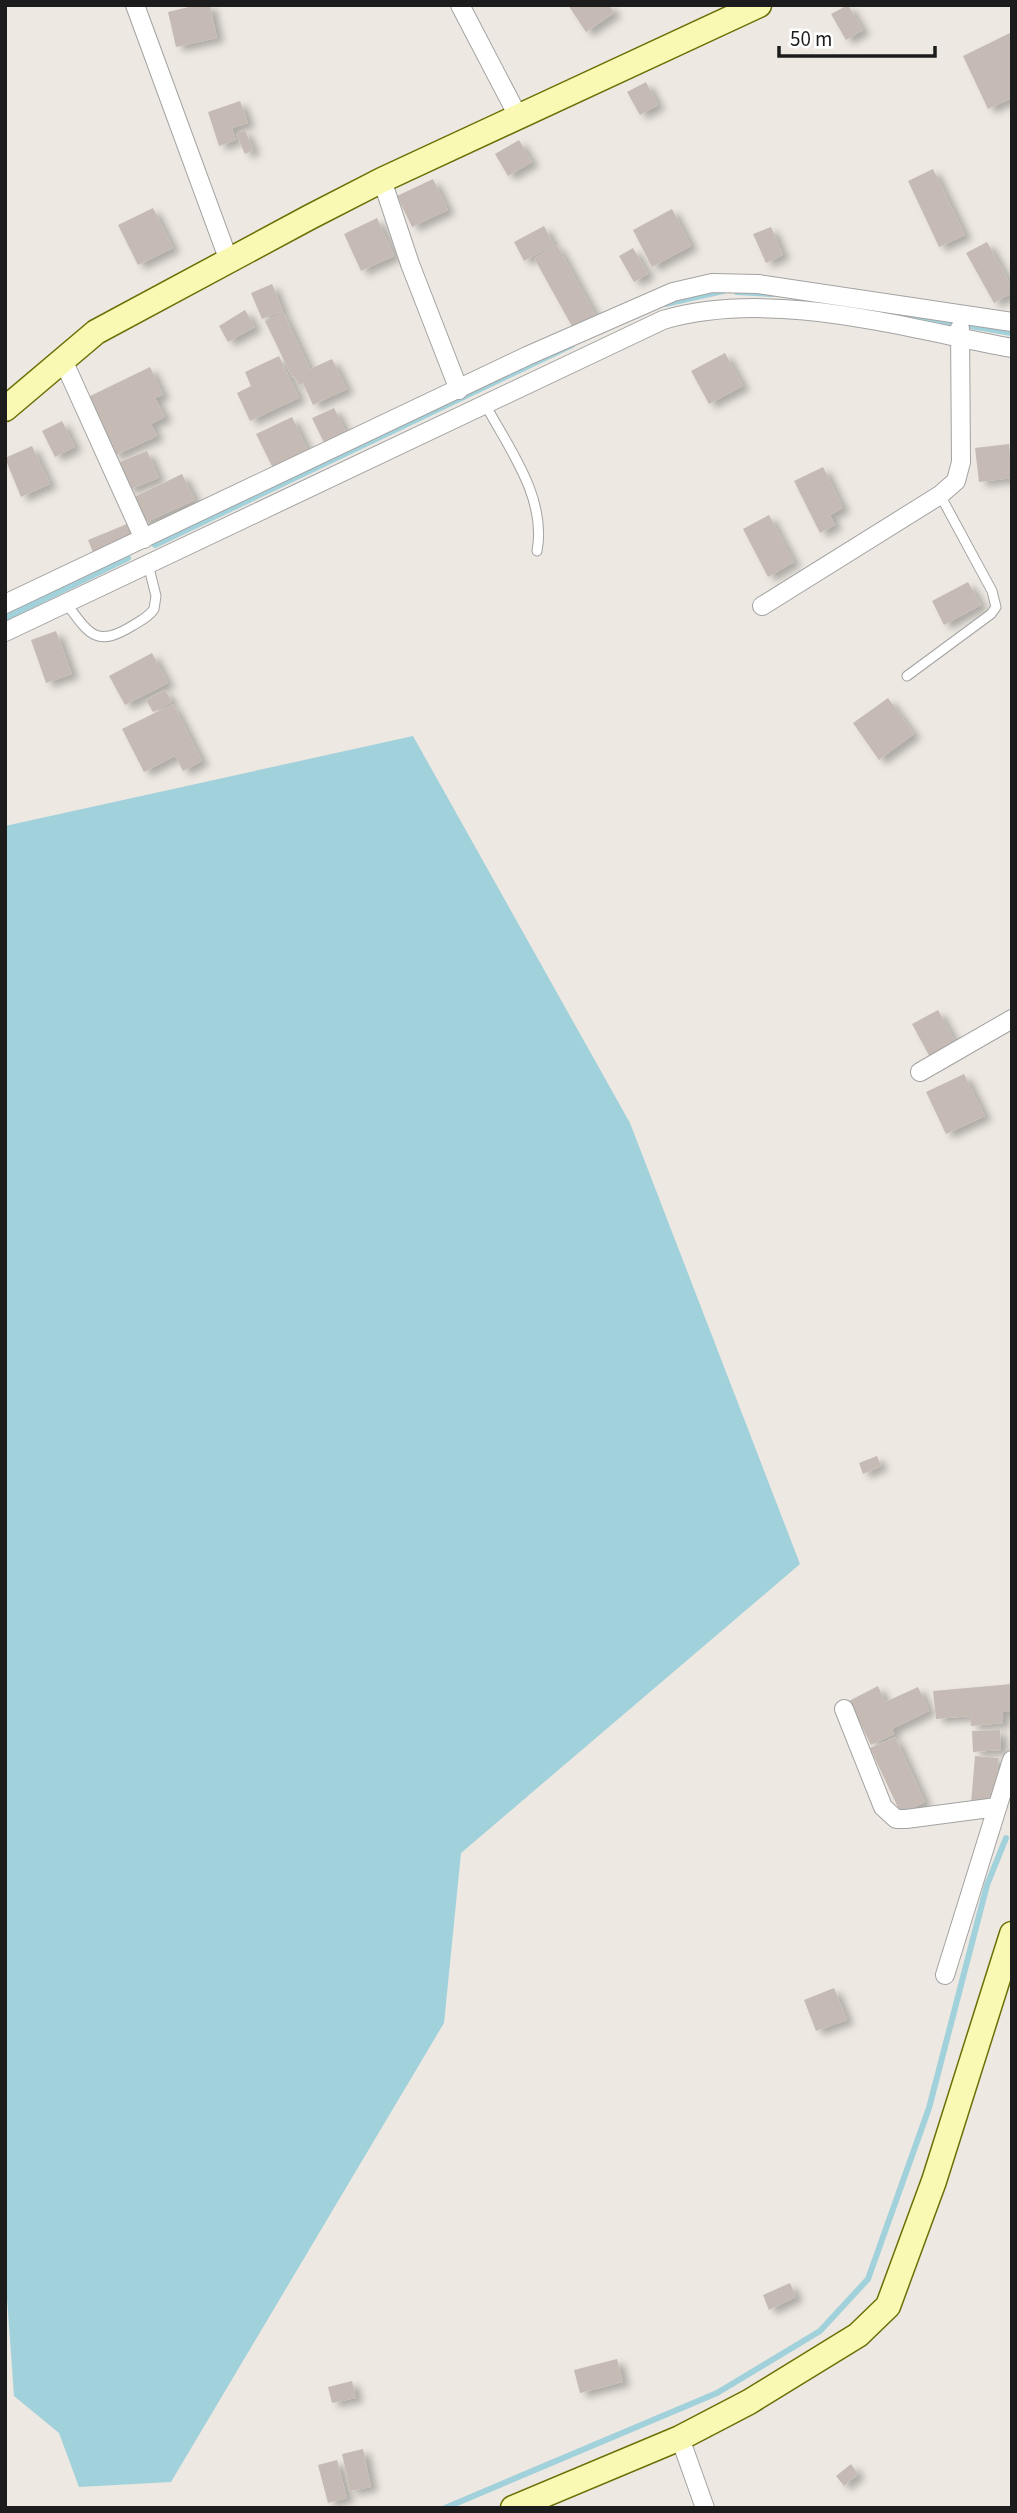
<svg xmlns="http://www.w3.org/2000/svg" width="1017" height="2513" viewBox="0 0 1017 2513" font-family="'Source Sans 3',sans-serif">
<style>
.water{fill:#a1d1db}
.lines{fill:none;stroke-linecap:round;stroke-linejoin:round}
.stream{stroke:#a1d1db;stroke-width:6}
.building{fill:#c5bbb4;filter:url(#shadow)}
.lane-casing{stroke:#a3a3a3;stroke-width:11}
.street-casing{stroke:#a3a3a3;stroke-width:20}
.secondary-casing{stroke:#6a7005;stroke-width:27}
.lane{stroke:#fff;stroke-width:9}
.street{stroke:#fff;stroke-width:18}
.secondary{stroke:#f9f9b3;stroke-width:24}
</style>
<defs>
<filter id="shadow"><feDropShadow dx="7" dy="4.5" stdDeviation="3.5" flood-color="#0004"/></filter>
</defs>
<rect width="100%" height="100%" fill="#ede8e1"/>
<path class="water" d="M413 736 630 1123 800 1564 461 1853 444 2023 171 2482 79 2487 59 2433 14 2396 5 2270V826Z"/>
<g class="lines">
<path class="stream" d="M737 292 772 294
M665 304 723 291
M900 314 1012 333
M155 545 572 345
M5 618 128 558
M445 2508 717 2393 820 2331 868 2279 929 2108 987 1885 1006 1838"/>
</g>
<path class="building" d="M197 5H210L217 38 176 47 168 12Z
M568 5H609L614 13 586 32Z
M848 5 863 30 846 40 831 14Z
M1012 32V98L988 109 963 56Z
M646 82 658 105 640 115 627 92Z
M240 101 248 123 232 128 236 140 219 146 208 112Z
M245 130 253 150 245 154 236 134Z
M519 140 532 162 508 176 495 154Z
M933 169 965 235 939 247 908 181Z
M433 179 448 210 412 227 397 196Z
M153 208 173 248 138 265 118 225Z
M672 209 691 246 652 267 633 230Z
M377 218 394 256 361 271 344 234Z
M544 226 554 245 524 261 514 242Z
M771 227 783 255 766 263 753 234Z
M987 242 1012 287V293L994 303 966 253Z
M557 245 597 318 574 330 534 258Z
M633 248 648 274 634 282 619 256Z
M272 284 283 311 262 319 251 293Z
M245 310 255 327 228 342 219 326Z
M283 312 310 369 332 359 347 389 313 405 303 383 299 385 294 376 292 377 265 321Z
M725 353 743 386 709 404 691 371Z
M279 356 299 398 250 421 237 393 251 386 245 372Z
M150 367 163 395 155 398 165 417 151 424 157 436 114 456 86 398Z
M334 408 348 436 326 447 312 418Z
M292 417 310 455 275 472 256 434Z
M62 421 75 447 55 457 42 431Z
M1009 444 1012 478 979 482 975 448Z
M32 446 50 484 21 497 5 458Z
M147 451 159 478 128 490 117 463Z
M823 467 843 508 830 515 835 525 820 533 794 481Z
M182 474 195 500 142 524 130 499Z
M769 515 794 562 768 577 743 529Z
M127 524 133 538 94 555 88 540Z
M968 582 981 605 944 625 932 601Z
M56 631 72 674 46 683 31 640Z
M152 653 168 683 125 705 109 676Z
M165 690 172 702 153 712 146 700Z
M888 698 914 734 879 760 853 723Z
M173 704 202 761 183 771 175 756 144 772 122 729Z
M938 1010 958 1047 932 1061 912 1024Z
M964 1074 985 1116 946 1134 926 1092Z
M877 1456 881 1466 863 1474 859 1463Z
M1012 1684V1711L1002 1712 1003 1723 971 1726 970 1716 936 1719 933 1691Z
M878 1686 885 1702 918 1687 929 1711 892 1729 894 1734 871 1745 849 1701Z
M1000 1730 1001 1750 973 1752 972 1731Z
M895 1737 925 1802 901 1814 870 1748Z
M975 1756 998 1758 995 1805 971 1803Z
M834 1988 847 2020 816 2031 804 2000Z
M790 2283 796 2297 769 2310 763 2295Z
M617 2359 623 2382 580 2393 574 2370Z
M352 2381 356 2398 332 2403 328 2387Z
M363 2449 371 2487 350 2491 342 2454Z
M337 2460 347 2498 328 2503 318 2465Z
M851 2464 858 2474 844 2486 836 2476Z"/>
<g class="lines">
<g class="lane-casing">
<path id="lane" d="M485 404C509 449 547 498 537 551
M66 603C89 634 96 648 132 626 140 621 149 617 154 609L156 596 148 564
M907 676 991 614 996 607 992 591 940 495"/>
</g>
<g class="street-casing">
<path id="street" d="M135 5 229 261
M460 5 519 118
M382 180 410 264 459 390
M63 360 144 539
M5 604 527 356 673 292 712 283 758 284 1012 322
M762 606 940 495 956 481 961 462 960 328
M5 632 663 320C772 288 903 328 1012 348
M920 1072 1012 1019
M844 1709 883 1807 896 1819H906L997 1807
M945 1975 1012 1760
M680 2438 705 2508"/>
</g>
<g class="secondary-casing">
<path id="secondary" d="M5 409 96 332 310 217 382 180 759 5
M513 2508 680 2438 749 2402 858 2335 888 2306 934 2181 1012 1934"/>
</g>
<use href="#lane" class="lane"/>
<use href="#street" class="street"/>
<use href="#secondary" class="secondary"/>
</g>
<rect width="1017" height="2513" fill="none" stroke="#1c1c1c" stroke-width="14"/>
<path d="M779 46v10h156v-10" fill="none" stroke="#1c1c1c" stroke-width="3.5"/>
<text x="790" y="46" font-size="21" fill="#1c1c1c" stroke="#ffffff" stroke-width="5" paint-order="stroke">50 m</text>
</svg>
